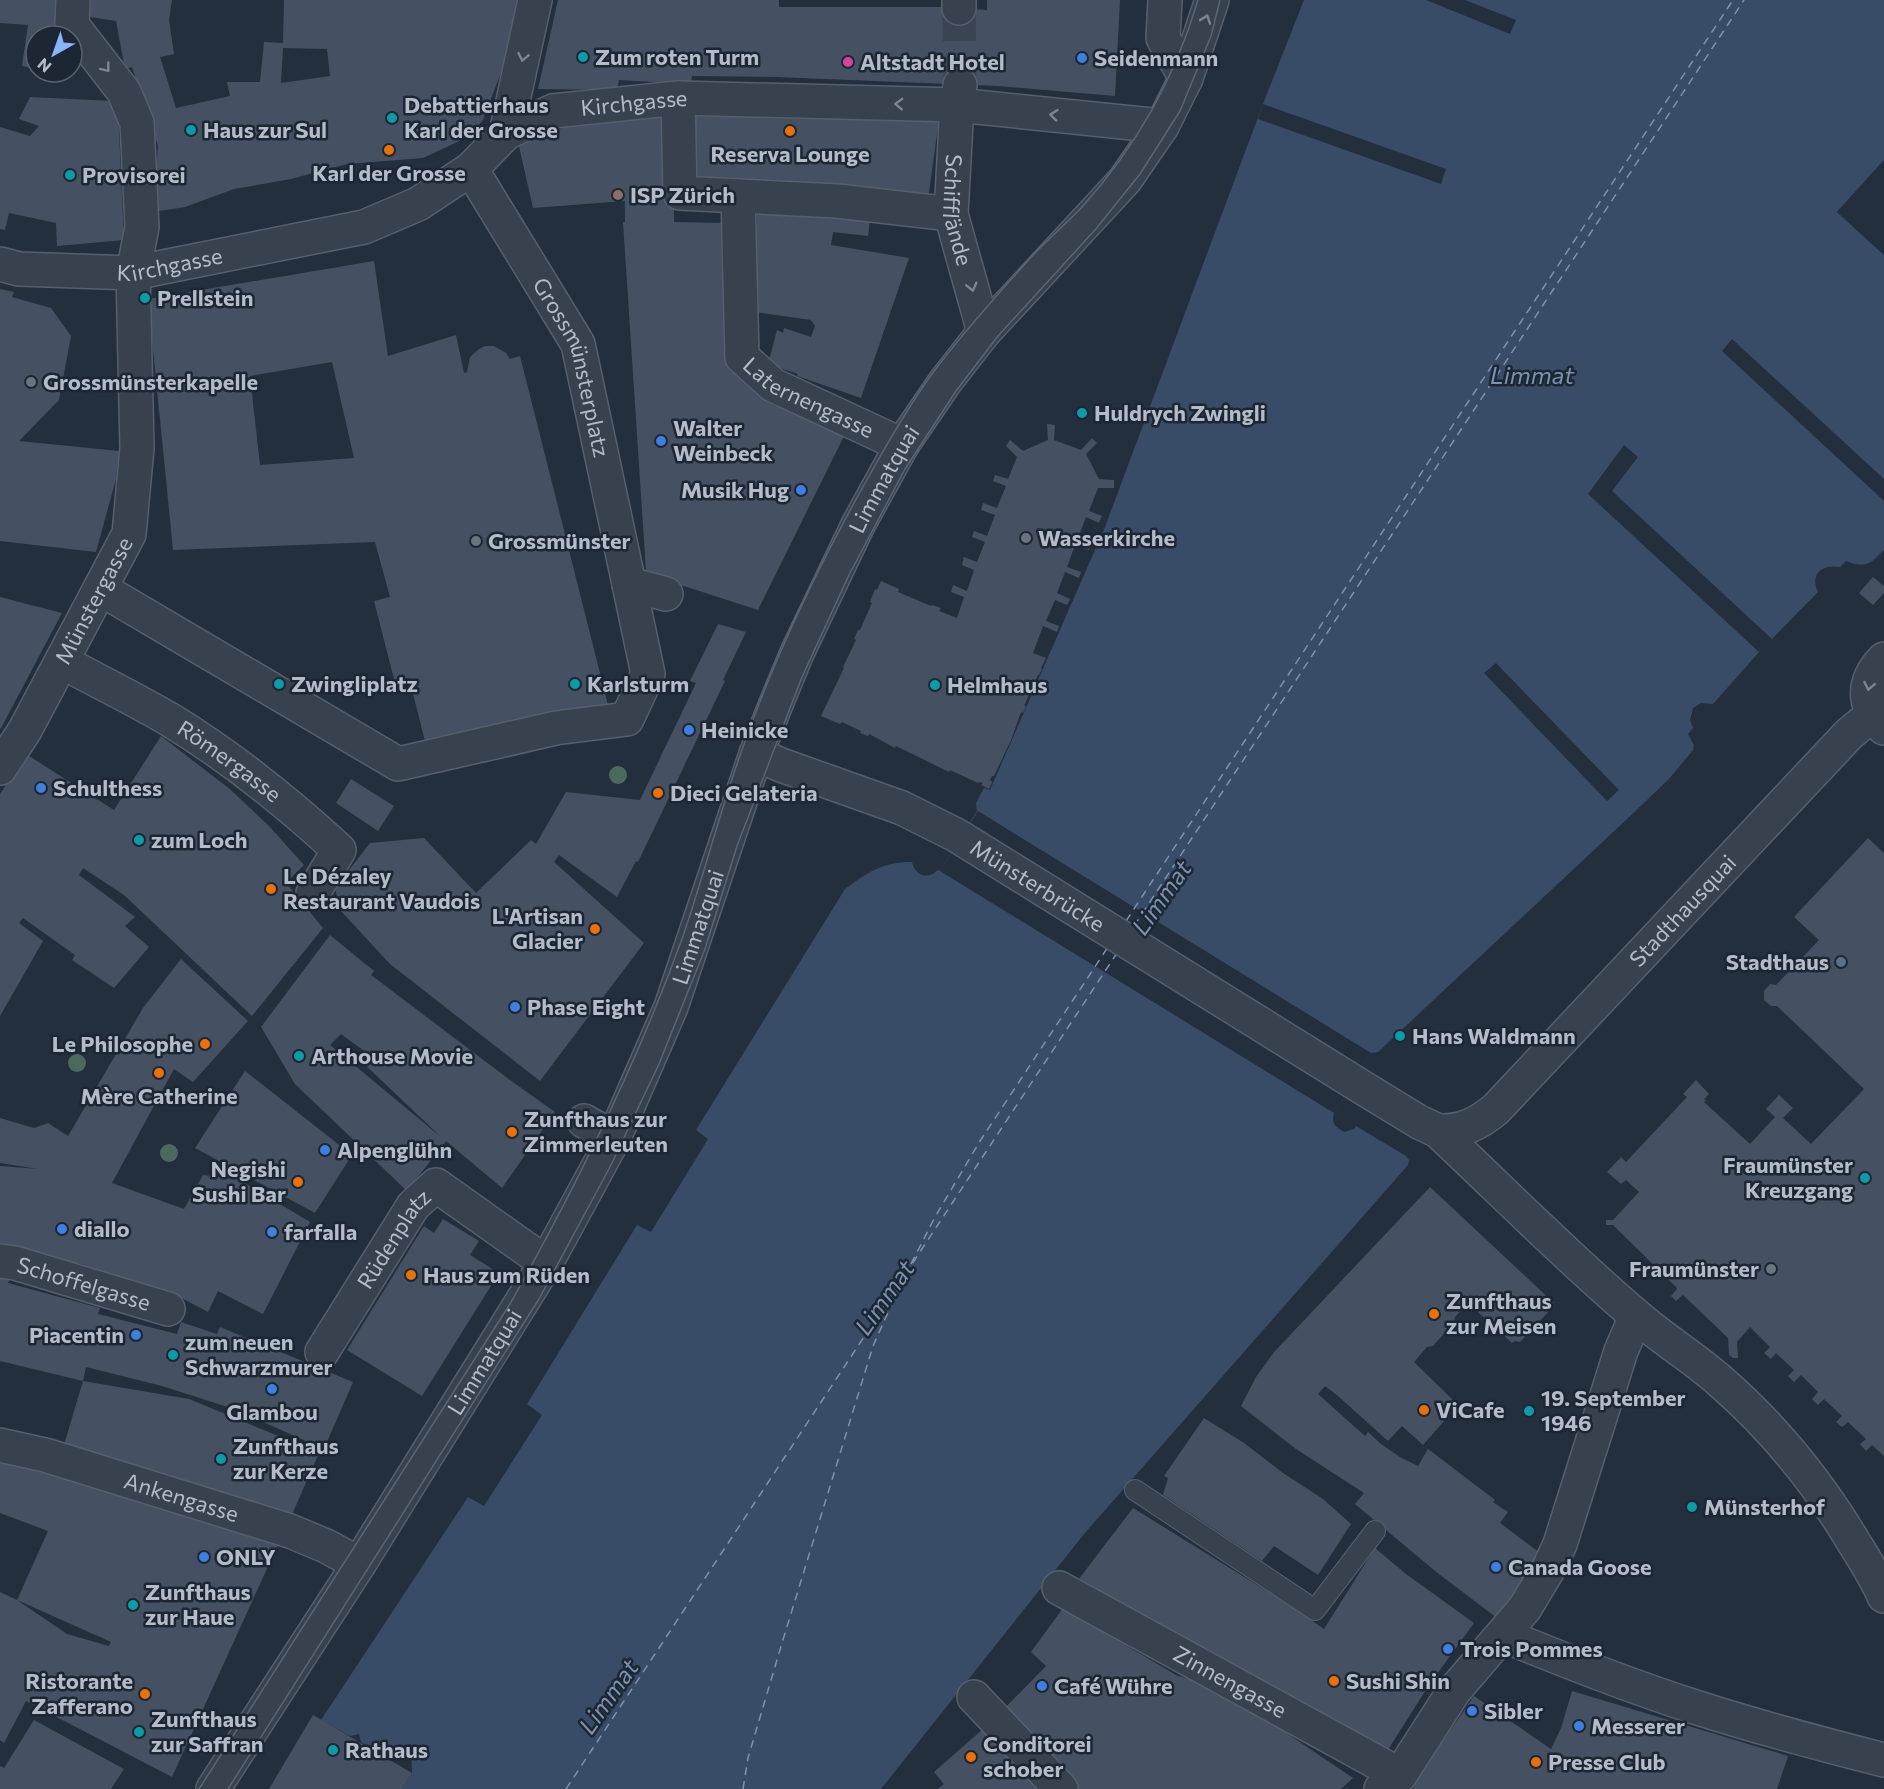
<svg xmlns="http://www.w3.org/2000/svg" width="1884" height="1789" viewBox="0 0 1884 1789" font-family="Commissioner,sans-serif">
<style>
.water{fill:#394c67}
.pier{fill:#242f3e}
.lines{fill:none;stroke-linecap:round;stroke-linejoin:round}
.ferry{stroke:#7c92b1;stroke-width:1.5;stroke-dasharray:8 6;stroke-linecap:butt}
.building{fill:#455162;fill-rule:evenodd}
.street-tunnel{stroke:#3a4453;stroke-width:33;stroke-dasharray:33 16;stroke-linecap:butt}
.lane-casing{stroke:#565f6c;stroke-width:22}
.street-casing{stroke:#565f6c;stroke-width:36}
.lane{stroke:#38414e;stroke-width:20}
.street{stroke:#38414e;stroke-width:33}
.tram{stroke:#5a6575;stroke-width:1.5}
.tree{fill:#4b6a5d}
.oneway{stroke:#7c8592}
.culture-dot{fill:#0f9aa8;stroke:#1d2633;stroke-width:2}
.shop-dot{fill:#3f7fe0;stroke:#1d2633;stroke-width:2}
.hotel-dot{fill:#d1479c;stroke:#1d2633;stroke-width:2}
.food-dot{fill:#e8710a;stroke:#1d2633;stroke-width:2}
.education-dot{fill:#8d6e63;stroke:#1d2633;stroke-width:2}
.worship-dot{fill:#6b7280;stroke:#1d2633;stroke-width:2}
.service-dot{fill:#5c6f8a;stroke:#1d2633;stroke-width:2}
.labels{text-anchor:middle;stroke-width:5;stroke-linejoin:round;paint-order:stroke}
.poi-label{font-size:22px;font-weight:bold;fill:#b4bcc9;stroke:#1d2633;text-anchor:start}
.street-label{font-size:22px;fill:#b4bcc9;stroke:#1d2633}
.water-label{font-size:24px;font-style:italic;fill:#7c92b1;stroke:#1d2633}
</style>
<rect width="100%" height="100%" fill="#242f3e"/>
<path class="water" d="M1304 0H1884V160L1837 212 1884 255V550C1870 564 1866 569 1846 561L1840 567C1823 564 1809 573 1818 592L1759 652 1713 704 1701 703 1693 708 1690 720 1693 728 1688 734 1694 745 1693 750 1669 779 1626 820 1378 1052 1371 1053 1334 1113C1331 1123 1335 1127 1344 1132L1354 1129 1356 1126 1406 1156 1409 1160 1408 1165 1084 1534 881 1789H402L412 1773 411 1744 386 1758 361 1742 359 1734 350 1736 321 1720 468 1497 484 1506 542 1415 527 1404 637 1225 651 1232 708 1139 696 1130 845 889C868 872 883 862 912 862 915 876 928 880 938 870L940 871 977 811 976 803 984 788 990 790 1105 527 1263 104Z"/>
<path class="pier" d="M1426 0H1465L1516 20 1510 34Z
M1263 104 1446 169 1441 184 1258 119Z
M1884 160V164L1841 211 1884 251V255L1837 212Z
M1732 339 1884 479V501L1722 351Z
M1624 445 1638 457 1612 491 1772 639 1759 652 1588 494Z
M1496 663 1619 790 1607 801 1484 673Z
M978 811 1371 1053 1334 1113 940 871Z"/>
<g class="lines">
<path class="ferry" d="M1126 921 1733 0
M1134 926 1744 0
M911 1264 935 1217 980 1141 1108 947
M566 1789 1117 953
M743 1789 748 1758 782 1643 873 1346 903 1279"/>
</g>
<path class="building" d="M0 0H58L54 36H36V69L22 66 28 25 0 23Z
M90 0H172L169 20 174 54 160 57 176 108 230 96 227 82H260L264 42 283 43 284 0H521L508 54 483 120 470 136 423 158 347 164 291 179 234 189 185 207 153 212 158 146 132 67 125 69 116 21 90 17ZM283 48 327 49 330 76 281 83Z
M558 0H779V7H940L987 10V0H1120L1115 96 998 86 776 77 692 76 691 84 619 80 617 90 538 89Z
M30 97 113 101 118 110 124 240 57 246 56 223 9 213 5 230 0 229V127L30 136 39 126 19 119Z
M684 109 939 120 928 199 685 185Z
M673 110 674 222 724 223 725 319 846 432 758 610 647 574 646 571 623 222H625V201L533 208 518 142 604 115Z
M757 203 871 210 868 236 833 232 831 245 909 258 861 398 797 376 798 374 768 364 777 330 783 333 784 328 811 337 815 326 811 320 749 311 756 248Z
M374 261 388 356 456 335 464 373 467 372 470 357 479 349 485 346H494L506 353 510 359 520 356 608 705 426 745 409 678 395 683 374 601 390 597 375 542 173 550 148 299ZM332 362 354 458 260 465 250 376Z
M0 289 14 292 12 297 51 308 71 336 59 400 19 441 119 451 116 479 96 552 0 541Z
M1047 424 1055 425 1054 440 1081 450 1092 438 1097 443 1086 454 1099 479 1114 480V488H1098L1089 511 1102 516 1099 523 1086 517 1078 538 1091 544 1089 550 1075 545 1067 567 1081 572 1079 578 1065 572 1057 593 1070 599 1067 605 1055 600 1046 621 1059 626 1057 632 1043 626 1033 653 1046 658 1041 668 1042 669 1039 675H1038L1024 706H1026L1023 713 1021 712 1011 740 994 776H992L990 780 992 782 989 789 981 785 983 783 978 782V783L950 770 949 772 896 746 895 748 869 734 868 736 860 733 861 731 842 722 840 724 821 716 844 668 843 667 856 640 854 639 858 630H860L872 603 870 602 875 589 877 590 881 581 899 589 898 592 931 606 932 605 941 608 939 611 957 618 964 597 951 592 953 585 967 591 974 570 962 565 964 557 977 562 985 542 972 537 974 531 987 536 995 515 981 510 983 503 997 508 1006 486 993 481 995 475 1008 479 1017 457 1006 446 1010 440 1023 451 1048 440Z
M1873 577 1884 586V593L1873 605 1859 593Z
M0 597 62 613 0 730Z
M718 624 746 632 723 680 725 681 638 862 636 861 617 897 559 855 554 862 644 943 540 1081 390 964 340 910 335 888 370 843 424 838 476 893 531 840 536 844 566 792 640 800 696 683 690 681Z
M161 736 231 790 269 826 304 865 286 883 323 928 252 1016 124 895 83 868 79 875 135 917 125 926 149 947 114 988 72 960 75 955 23 918 19 923 43 941 0 1016V794L26 754 114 810Z
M351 779 394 806 378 831 336 803Z
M1868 838 1884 853V1456L1872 1445 1866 1451 1860 1444 1866 1439 1848 1422 1842 1427 1836 1422 1842 1416 1824 1399 1818 1405 1812 1399 1818 1392 1801 1375 1794 1382 1788 1376 1794 1370 1776 1353 1771 1359 1764 1353 1770 1347 1750 1327 1737 1342 1738 1358H1733L1729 1355 1728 1338 1683 1295 1676 1301 1671 1296 1677 1289 1676 1287 1613 1225H1606V1220H1613L1639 1192 1626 1180 1621 1184 1607 1172 1621 1157 1626 1162 1687 1097 1683 1094 1696 1080 1709 1094 1704 1099 1706 1100 1704 1102 1750 1144 1775 1117 1766 1109 1779 1095 1793 1108 1783 1118 1811 1144 1864 1089 1777 1006H1771L1764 1000V991L1770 984 1776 985 1819 940 1794 917Z
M330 935 374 971 371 975 510 1080 555 1112 502 1188 446 1141 407 1191 295 1084 261 1027ZM341 1034 367 1053 361 1061 441 1137 330 1045Z
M181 959 248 1021 193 1082 174 1069 112 1183 184 1209 203 1175 238 1179 310 1222 263 1314 218 1291 208 1312 174 1294 81 1264 0 1249V1166L38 1169 0 1163V1118L34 1128 48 1123 68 1136 143 1008Z
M245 1071 352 1155 315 1213 195 1148Z
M1430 1187 1554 1303 1552 1304 1554 1306 1520 1342 1515 1341 1512 1343 1468 1303 1455 1317 1454 1322 1433 1346 1427 1347 1414 1362 1458 1405 1457 1406 1458 1408 1452 1414 1451 1413 1423 1445 1402 1426 1388 1441 1338 1396 1325 1386 1318 1394 1365 1436 1368 1432 1381 1444 1400 1457 1418 1466 1428 1449 1495 1500 1493 1502 1508 1512 1500 1523 1544 1556 1497 1618 1435 1571 1355 1504 1364 1493 1296 1449 1241 1406 1256 1377 1275 1351Z
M443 1219 479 1241 470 1255 499 1273 422 1396 347 1350 424 1226 434 1233Z
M0 1275 10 1277 8 1283 100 1308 98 1314 177 1334 181 1322 217 1334 220 1327 353 1382 324 1449 234 1409 162 1386 86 1367 83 1381 0 1361Z
M83 1381 189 1399 319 1453 287 1526 63 1448Z
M1204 1418 1244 1443 1283 1473 1323 1499 1351 1524 1318 1575 1274 1546 1262 1561 1163 1495 1168 1478 1164 1476Z
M0 1452 282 1536 172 1777 26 1701 4 1743 0 1740V1592L17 1600 67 1634 109 1646 111 1642 17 1600 48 1531 0 1513Z
M1133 1508 1283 1601 1324 1629 1375 1548 1406 1574 1474 1623 1429 1685 1384 1756 1075 1584Z
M1063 1608 1176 1675 1217 1689 1252 1710 1353 1778 1341 1789H1067L998 1715 1046 1666 1031 1652Z
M1572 1691 1788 1756 1777 1789H1413L1422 1771 1474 1696 1551 1749 1561 1728Z
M313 1715 412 1773 402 1789H269Z
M34 1720 124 1769 111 1789H0V1766L4 1768Z
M991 1722 1052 1789H938L944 1784 934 1772Z"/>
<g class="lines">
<path class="street-tunnel" d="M959 8 960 85"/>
<g class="lane-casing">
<path id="lane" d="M1135 1490 1315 1610 1375 1531"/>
</g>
<g class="street-casing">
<g id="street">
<path d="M959 0V8"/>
<path d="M1165 0 1163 38 1186 78"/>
<path id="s1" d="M960 85 957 105 951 214 984 332"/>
<path d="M678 98 680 193 837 201 951 214"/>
<path d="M506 133 535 0"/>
<path id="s2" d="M471 169 578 344 629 584 666 594"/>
<path id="s3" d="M738 196 742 357 773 385 902 445"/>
<path id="s4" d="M0 264 19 269 133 273 364 227 418 204 471 169 506 133 553 111 678 98 957 105 1162 126"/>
<path d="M101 589 398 764 556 728"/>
<path d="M1884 659C1861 683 1863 705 1884 728"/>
<path id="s5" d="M63 662C99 682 137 700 172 721 232 758 288 803 339 850L313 893"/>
<path d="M563 727 627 719 648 674 629 584"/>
<path id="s6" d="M756 754 781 765 902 808 956 835 1365 1089 1419 1122 1438 1131C1503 1192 1566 1256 1634 1314 1661 1338 1693 1357 1720 1381 1773 1427 1817 1481 1853 1541 1864 1559 1876 1577 1884 1596"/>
<path id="s7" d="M0 768 25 730 129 534 137 448 133 273 142 227 137 123 124 92 72 25 73 0"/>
<path d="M584 1121 614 1138"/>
<path id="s8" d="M1438 1131C1462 1132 1478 1124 1496 1109L1849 734 1861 724 1873 717"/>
<path id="s9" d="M0 1261 15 1263 168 1309"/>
<path id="s10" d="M322 1352 413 1206 436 1185 546 1263"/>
<path id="s11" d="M0 1445 45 1455 290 1531 326 1546 359 1564"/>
<path id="s12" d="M1059 1588 1400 1775"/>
<path d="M1503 1635C1566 1661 1630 1686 1695 1707 1757 1727 1821 1744 1884 1760"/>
<path d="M974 1697 1061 1789"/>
<path id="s13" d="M213 1789 359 1564 546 1263 614 1138 671 1007 756 754 778 699 797 653 858 525 902 445 945 382 984 332 1125 180 1162 126 1186 78 1212 0"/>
<path d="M1381 1789 1394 1781 1400 1775 1454 1691 1525 1608 1549 1568 1560 1544 1621 1351 1636 1316"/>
</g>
</g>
<use href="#lane" class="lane"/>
<use href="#street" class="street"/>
<path class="tram" d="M199 1789 510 1304C576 1187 636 1066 682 939 704 876 720 810 743 747 776 653 824 555 873 469 891 437 910 404 932 374 960 336 993 300 1024 265 1042 244 1063 227 1082 207 1137 146 1175 78 1198 0
M228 1789 539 1299 611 1165 659 1064 705 949 737 846 802 677 849 575 905 469 956 391 998 336 1095 230 1140 174 1180 111 1211 36 1220 0"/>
</g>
<g class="tree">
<circle cx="618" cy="775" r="9"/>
<circle cx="77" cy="1063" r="9"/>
<circle cx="169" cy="1153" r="9"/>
</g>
<defs><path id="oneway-chevron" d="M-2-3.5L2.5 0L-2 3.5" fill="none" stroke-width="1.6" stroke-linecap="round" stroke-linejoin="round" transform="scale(1.5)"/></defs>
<g class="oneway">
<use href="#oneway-chevron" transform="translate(1206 19) rotate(-71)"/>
<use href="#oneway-chevron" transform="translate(523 57) rotate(102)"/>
<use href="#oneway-chevron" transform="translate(106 68) rotate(52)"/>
<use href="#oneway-chevron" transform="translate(899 104) rotate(-178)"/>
<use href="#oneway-chevron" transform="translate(1054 115) rotate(-174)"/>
<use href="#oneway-chevron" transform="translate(972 287) rotate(76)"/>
<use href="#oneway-chevron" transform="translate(1869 686) rotate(101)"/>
</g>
<g class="culture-dot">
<circle cx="583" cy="57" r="6"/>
<circle cx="392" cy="118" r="6"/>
<circle cx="191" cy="130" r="6"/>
<circle cx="70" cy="175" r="6"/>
<circle cx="145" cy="298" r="6"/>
<circle cx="1082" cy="413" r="6"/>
<circle cx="279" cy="684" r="6"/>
<circle cx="575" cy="684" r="6"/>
<circle cx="935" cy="685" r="6"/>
<circle cx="139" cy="840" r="6"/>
<circle cx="1400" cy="1036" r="6"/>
<circle cx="299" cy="1056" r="6"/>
<circle cx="1865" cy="1178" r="6"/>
<circle cx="173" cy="1355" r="6"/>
<circle cx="1529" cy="1411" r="6"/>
<circle cx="221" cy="1459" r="6"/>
<circle cx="1692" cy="1507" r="6"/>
<circle cx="133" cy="1605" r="6"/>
<circle cx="139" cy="1732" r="6"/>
<circle cx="333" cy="1750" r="6"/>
</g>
<g class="shop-dot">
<circle cx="1082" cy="58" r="6"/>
<circle cx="661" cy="441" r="6"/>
<circle cx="801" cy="490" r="6"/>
<circle cx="689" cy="730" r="6"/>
<circle cx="41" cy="788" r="6"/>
<circle cx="515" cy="1007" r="6"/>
<circle cx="325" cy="1150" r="6"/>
<circle cx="62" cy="1229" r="6"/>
<circle cx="272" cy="1232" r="6"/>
<circle cx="136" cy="1335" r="6"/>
<circle cx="272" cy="1389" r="6"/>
<circle cx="204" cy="1557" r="6"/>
<circle cx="1496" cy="1567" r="6"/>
<circle cx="1448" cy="1649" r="6"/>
<circle cx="1042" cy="1686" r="6"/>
<circle cx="1472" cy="1711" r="6"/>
<circle cx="1579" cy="1726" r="6"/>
</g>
<circle class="hotel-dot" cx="848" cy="62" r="6"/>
<g class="food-dot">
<circle cx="790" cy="131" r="6"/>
<circle cx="389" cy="150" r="6"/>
<circle cx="658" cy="793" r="6"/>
<circle cx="271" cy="889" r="6"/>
<circle cx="595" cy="929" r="6"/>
<circle cx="205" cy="1044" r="6"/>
<circle cx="159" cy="1073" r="6"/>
<circle cx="512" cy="1132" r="6"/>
<circle cx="298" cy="1182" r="6"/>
<circle cx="411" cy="1275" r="6"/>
<circle cx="1434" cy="1314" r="6"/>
<circle cx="1424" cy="1410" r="6"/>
<circle cx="1334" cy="1681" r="6"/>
<circle cx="145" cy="1694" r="6"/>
<circle cx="971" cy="1757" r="6"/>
<circle cx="1536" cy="1762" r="6"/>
</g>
<circle class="education-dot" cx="618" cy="195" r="6"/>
<g class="worship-dot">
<circle cx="31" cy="382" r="6"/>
<circle cx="1026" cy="538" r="6"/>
<circle cx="476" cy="541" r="6"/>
<circle cx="1771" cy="1269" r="6"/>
</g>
<circle class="service-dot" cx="1841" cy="962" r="6"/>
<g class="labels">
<g class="poi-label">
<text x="595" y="65">Zum roten Turm</text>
<text x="1094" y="66">Seidenmann</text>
<text x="860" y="70">Altstadt Hotel</text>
<text x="404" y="113">Debattierhaus<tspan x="404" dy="25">Karl der Grosse</tspan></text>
<text x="203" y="138">Haus zur Sul</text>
<text x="790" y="162" text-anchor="middle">Reserva Lounge</text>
<text x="389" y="181" text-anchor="middle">Karl der Grosse</text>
<text x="82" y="183">Provisorei</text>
<text x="630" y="203">ISP Zürich</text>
<text x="157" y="306">Prellstein</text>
<text x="43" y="390">Grossmünsterkapelle</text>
<text x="1094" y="421">Huldrych Zwingli</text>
<text x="673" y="436">Walter<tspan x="673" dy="25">Weinbeck</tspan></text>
<text x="789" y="498" text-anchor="end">Musik Hug</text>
<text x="1038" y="546">Wasserkirche</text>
<text x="488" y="549">Grossmünster</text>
<text x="291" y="692">Zwingliplatz</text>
<text x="587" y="692">Karlsturm</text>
<text x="947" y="693">Helmhaus</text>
<text x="701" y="738">Heinicke</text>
<text x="53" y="796">Schulthess</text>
<text x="670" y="801">Dieci Gelateria</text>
<text x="151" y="848">zum Loch</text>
<text x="283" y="884">Le Dézaley<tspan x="283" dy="25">Restaurant Vaudois</tspan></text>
<text x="583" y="924" text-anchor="end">L'Artisan<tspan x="583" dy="25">Glacier</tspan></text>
<text x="1829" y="970" text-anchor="end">Stadthaus</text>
<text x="527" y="1015">Phase Eight</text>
<text x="1412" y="1044">Hans Waldmann</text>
<text x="193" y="1052" text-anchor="end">Le Philosophe</text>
<text x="311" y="1064">Arthouse Movie</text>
<text x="159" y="1104" text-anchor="middle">Mère Catherine</text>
<text x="524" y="1127">Zunfthaus zur<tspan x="524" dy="25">Zimmerleuten</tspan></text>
<text x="337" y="1158">Alpenglühn</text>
<text x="1853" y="1173" text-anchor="end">Fraumünster<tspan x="1853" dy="25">Kreuzgang</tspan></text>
<text x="286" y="1177" text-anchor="end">Negishi<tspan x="286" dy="25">Sushi Bar</tspan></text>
<text x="74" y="1237">diallo</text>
<text x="284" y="1240">farfalla</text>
<text x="1759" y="1277" text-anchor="end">Fraumünster</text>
<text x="423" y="1283">Haus zum Rüden</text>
<text x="1446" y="1309">Zunfthaus<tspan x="1446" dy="25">zur Meisen</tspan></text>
<text x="124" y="1343" text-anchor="end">Piacentin</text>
<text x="185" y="1350">zum neuen<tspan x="185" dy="25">Schwarzmurer</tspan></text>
<text x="1541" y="1406">19. September<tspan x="1541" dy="25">1946</tspan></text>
<text x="1436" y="1418">ViCafe</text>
<text x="272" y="1420" text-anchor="middle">Glambou</text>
<text x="233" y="1454">Zunfthaus<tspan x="233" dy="25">zur Kerze</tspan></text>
<text x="1704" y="1515">Münsterhof</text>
<text x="216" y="1565">ONLY</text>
<text x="1508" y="1575">Canada Goose</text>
<text x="145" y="1600">Zunfthaus<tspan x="145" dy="25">zur Haue</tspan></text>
<text x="1460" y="1657">Trois Pommes</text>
<text x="133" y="1689" text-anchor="end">Ristorante<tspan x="133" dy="25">Zafferano</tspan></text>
<text x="1346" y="1689">Sushi Shin</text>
<text x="1054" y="1694">Café Wühre</text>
<text x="1484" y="1719">Sibler</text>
<text x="151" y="1727">Zunfthaus<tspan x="151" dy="25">zur Saffran</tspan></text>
<text x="1591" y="1734">Messerer</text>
<text x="983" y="1752">Conditorei<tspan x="983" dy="25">schober</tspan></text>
<text x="345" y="1758">Rathaus</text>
<text x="1548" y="1770">Presse Club</text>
</g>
<g class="street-label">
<text dy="8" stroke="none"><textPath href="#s4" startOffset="675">Kirchgasse</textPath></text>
<text dy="8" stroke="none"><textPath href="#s1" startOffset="126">Schifflände</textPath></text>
<text dy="8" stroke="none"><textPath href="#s4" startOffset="171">Kirchgasse</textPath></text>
<text dy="8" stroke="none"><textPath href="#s2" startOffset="225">Grossmünsterplatz</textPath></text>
<text dy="8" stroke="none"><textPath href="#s3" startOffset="240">Laternengasse</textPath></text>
<text dy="8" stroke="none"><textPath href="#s13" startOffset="1478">Limmatquai</textPath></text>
<text dy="8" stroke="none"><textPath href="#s7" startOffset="192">Münstergasse</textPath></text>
<text dy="8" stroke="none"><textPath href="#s5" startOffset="194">Römergasse</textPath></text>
<text dy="8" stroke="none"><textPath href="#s6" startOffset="312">Münsterbrücke</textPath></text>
<text dy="8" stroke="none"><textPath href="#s8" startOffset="336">Stadthausquai</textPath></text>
<text dy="8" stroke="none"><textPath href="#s13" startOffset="992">Limmatquai</textPath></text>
<text dy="8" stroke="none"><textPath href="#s10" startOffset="134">Rüdenplatz</textPath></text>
<text dy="8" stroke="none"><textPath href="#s9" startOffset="87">Schoffelgasse</textPath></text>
<text dy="8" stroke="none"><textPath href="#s13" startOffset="506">Limmatquai</textPath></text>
<text dy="8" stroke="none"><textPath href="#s11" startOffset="189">Ankengasse</textPath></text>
<text dy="8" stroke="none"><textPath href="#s12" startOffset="195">Zinnengasse</textPath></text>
</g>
<g class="water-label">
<text x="1532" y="384">Limmat</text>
<text transform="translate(1162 898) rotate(-55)" y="8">Limmat</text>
<text transform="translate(885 1298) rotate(-55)" y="8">Limmat</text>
<text transform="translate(609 1697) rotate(-55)" y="8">Limmat</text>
</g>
</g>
<g transform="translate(54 54) rotate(220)"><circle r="28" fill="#1d2633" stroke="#59626f" stroke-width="1.5"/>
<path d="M0-4.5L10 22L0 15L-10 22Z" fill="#8ab4f8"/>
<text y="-9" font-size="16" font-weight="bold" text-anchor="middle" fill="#b4bcc9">N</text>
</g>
</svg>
